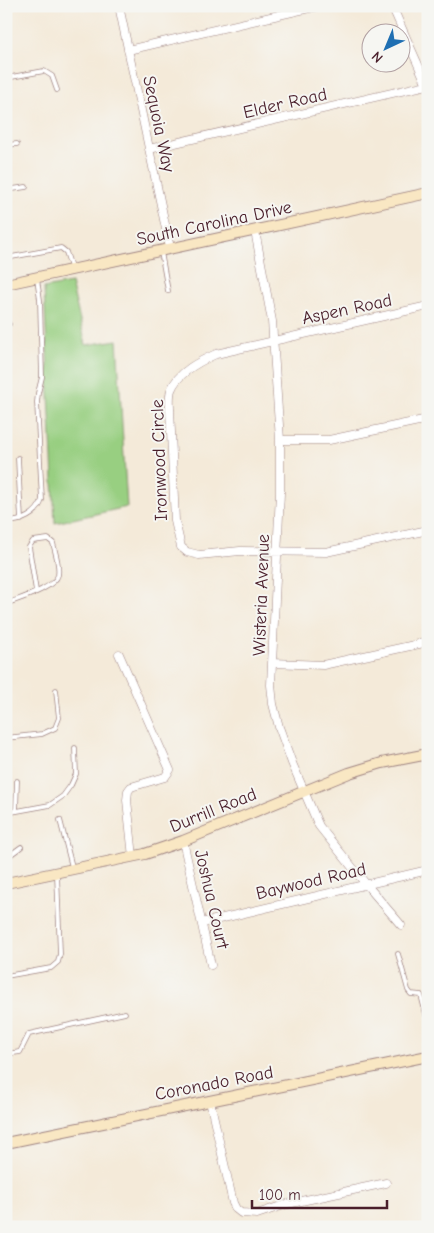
<svg xmlns="http://www.w3.org/2000/svg" width="434" height="1233" viewBox="0 0 434 1233" font-family="'Comic Neue',sans-serif">
<style>
.green{fill:#98cf81;stroke:#717756}
.lines{fill:none;stroke-linecap:round;stroke-linejoin:round}
.lane-casing{stroke:#9f8482;stroke-width:5.5}
.street-casing{stroke:#9f8482;stroke-width:9}
.secondary-casing{stroke:#9f8482;stroke-width:12}
.lane{stroke:#fff;stroke-width:4}
.street{stroke:#fff;stroke-width:8}
.secondary{stroke:#f9e7c3;stroke-width:10}
.labels{text-anchor:middle;stroke-width:4;stroke-linejoin:round;paint-order:stroke}
.street-label{font-size:18px;fill:#4a1f2b;stroke:#f6f6f2}
</style>
<rect width="100%" height="100%" fill="#f6f6f2"/>
<filter id="ink" filterUnits="userSpaceOnUse"><feTurbulence type="fractalNoise" baseFrequency=".02" numOctaves="2"/><feDisplacementMap in="SourceGraphic" scale="10" xChannelSelector="R" yChannelSelector="G"/><feConvolveMatrix kernelMatrix="1 2 1 2 8 2 1 2 1" color-interpolation-filters="sRGB"/></filter>
<filter id="wash" filterUnits="userSpaceOnUse"><feTurbulence type="fractalNoise" baseFrequency=".0096" numOctaves="4" result="noise"/><feDisplacementMap in="SourceGraphic" scale="20" xChannelSelector="R" yChannelSelector="G"/><feGaussianBlur stdDeviation="1.12" result="paint"/><feColorMatrix in="noise" values="0 0 0 0 0 0 0 0 0 0 0 0 0 0 0 0 0 1.4 0 .05"/><feComposite in="paint" operator="in"/></filter>
<g filter="url(#wash)">
<rect width="100%" height="100%" fill="#f4ead9"/>
<path class="green" d="M71 283 86 345 117 340 127 507 55 523 44 288Z"/>
</g>
<g filter="url(#ink)">
<g class="lines">
<g class="lane-casing">
<path id="lane" d="M6 8 7 6
M6 78 44 71 52 76 57 90
M6 145 17 144
M6 190 26 187
M161 252 168 291
M6 258 61 248 66 252 72 270
M6 325 9 324
M18 458 21 520
M6 522C21 522 37 515 42 500L37 402 38 393 42 377 40 300 37 279
M6 604C18 599 55 588 58 575 60 565 55 552 53 543L48 539 33 541 29 547 36 591
M6 738 42 734 55 728 59 718 56 690
M16 811 17 781
M6 813 50 805 63 796 71 785 76 774 75 748
M60 820 72 867
M6 858 21 847
M398 954 408 990 411 994 421 995 428 1022
M6 976 51 968 58 962 60 954 57 874
M6 1054 20 1052 29 1034 125 1013"/>
</g>
<g class="street-casing">
<path id="street" d="M119 6 170 248
M392 6 428 87
M128 50 318 6
M149 149 427 85
M255 231 272 321 280 440V493L271 685 273 704 279 727 292 763 319 826 365 883 401 925
M428 306 216 354C200 361 178 372 171 390 169 396 170 404 170 410L175 521 181 547 187 552 199 555 240 551 326 552 428 530
M280 440H329L428 419
M119 654 170 770 165 777 131 787 128 791 127 800 133 857
M273 663 323 665 428 642
M183 841 211 965
M202 923 428 870
M210 1101 233 1203 236 1209 241 1213 257 1214 287 1204 386 1183"/>
</g>
<g class="secondary-casing">
<path id="secondary" d="M6 284 428 193
M6 883 145 854 183 841 349 773 382 763 428 754
M6 1143 428 1056"/>
</g>
<use href="#lane" class="lane"/>
<use href="#street" class="street"/>
<use href="#secondary" class="secondary"/>
</g>
</g>
<g class="labels">
<g class="street-label">
<text transform="translate(285 103) rotate(-13)" y="6">Elder Road</text>
<text transform="translate(159 124) rotate(78)" y="6">Sequoia Way</text>
<text transform="translate(214 223) rotate(-12)" y="6">South Carolina Drive</text>
<text transform="translate(347 309) rotate(-12)" y="6">Aspen Road</text>
<text transform="translate(159 460) rotate(-92)" y="6">Ironwood Circle</text>
<text transform="translate(261 595) rotate(-88)" y="6">Wisteria Avenue</text>
<text transform="translate(213 810) rotate(-22)" y="6">Durrill Road</text>
<text transform="translate(311 881) rotate(-13)" y="6">Baywood Road</text>
<text transform="translate(212 899) rotate(77)" y="6">Joshua Court</text>
<text transform="translate(214 1083) rotate(-11)" y="6">Coronado Road</text>
</g>
</g>
<rect width="434" height="1233" fill="none" stroke="#f6f6f2" stroke-width="25"/>
<g transform="translate(386 48) rotate(224)"><circle r="24" fill="#f6f6f2" stroke="#b1a0a2"/>
<path d="M0-4L9 19L0 12L-9 19Z" fill="#1f6fb2"/>
<text y="-8" font-size="14" font-weight="bold" text-anchor="middle" fill="#4a1f2b">N</text>
</g>
<path d="M252 1200v8h135v-8" fill="none" stroke="#4a1f2b" stroke-width="2.5"/>
<text x="259" y="1200" font-size="15" fill="#4a1f2b" stroke="#f6f6f2" stroke-width="4" paint-order="stroke">100 m</text>
</svg>
